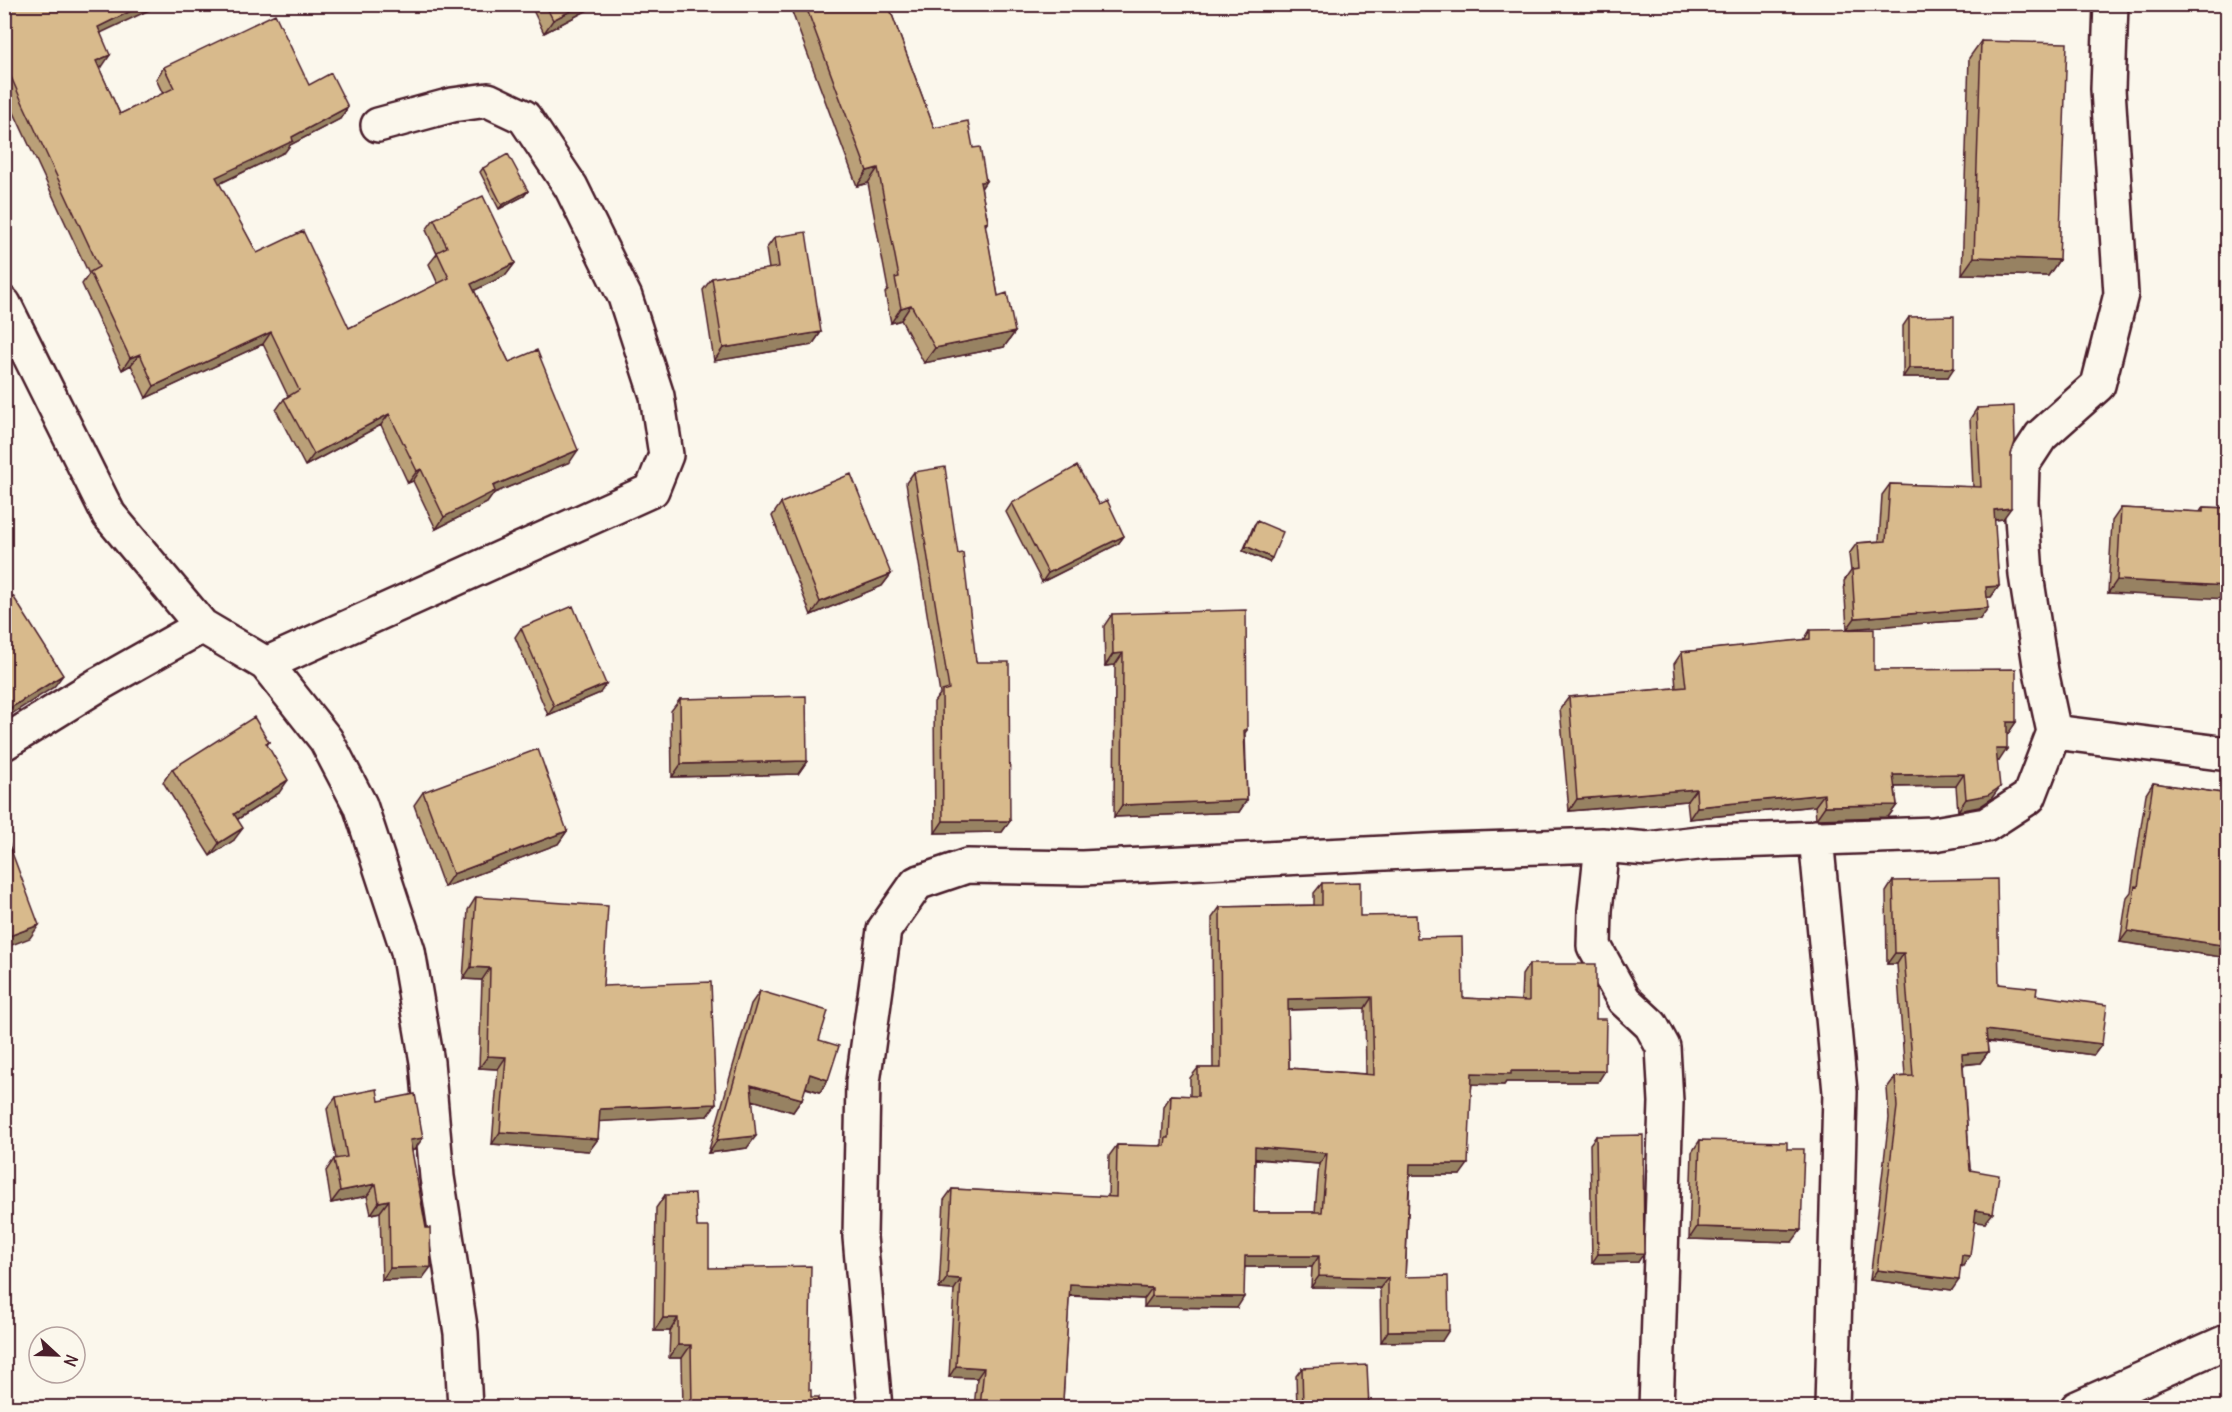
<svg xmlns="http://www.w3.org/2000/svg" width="2232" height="1412" viewBox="0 0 2232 1412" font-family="Delius,sans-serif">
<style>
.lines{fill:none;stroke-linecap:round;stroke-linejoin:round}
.minor-casing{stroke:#4a1f2b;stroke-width:38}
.minor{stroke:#fbf7ec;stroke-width:33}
.wall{fill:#baa078;stroke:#4a1f2b;stroke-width:1.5;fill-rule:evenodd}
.shaded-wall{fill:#978262;stroke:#4a1f2b;stroke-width:1.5}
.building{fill:#d8ba8c;stroke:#4a1f2b;stroke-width:1.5;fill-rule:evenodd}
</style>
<rect width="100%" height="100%" fill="#fbf7ec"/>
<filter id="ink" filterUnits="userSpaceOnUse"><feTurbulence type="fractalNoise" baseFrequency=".0167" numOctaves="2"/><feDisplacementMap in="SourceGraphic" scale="12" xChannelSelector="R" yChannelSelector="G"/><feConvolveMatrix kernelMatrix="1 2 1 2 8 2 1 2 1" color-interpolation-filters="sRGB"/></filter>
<g filter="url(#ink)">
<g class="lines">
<g class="minor-casing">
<path id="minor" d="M4 304 109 515 202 626 266 664 326 740 360 805 408 951 427 1062 437 1177 461 1333 465 1408
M266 664 652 490 666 455 657 396 625 297 571 187 524 117 488 100 452 105 378 125
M2054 732 2228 754
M4 743 101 683 202 626
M1816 837 1840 1092 1832 1408
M1602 845 1595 910 1594 946 1624 1000 1651 1025 1663 1047 1666 1102 1656 1408
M875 1408 860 1237 863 1082 884 930 917 883 967 866 1082 868 1446 850 1602 845 1648 849 1706 842 1934 834 1986 825 2029 797 2054 732 2041 671 2026 575 2021 502 2022 465 2041 436 2098 385 2121 294 2108 89 2111 4
M2077 1408 2228 1341"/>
</g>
<use href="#minor" class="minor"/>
</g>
<path class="wall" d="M4 4 101 33 102 67 99 68 120 114 163 94 156 79 164 67 309 85 348 107 340 119 290 145 285 152 219 184 257 253 349 328 438 284 429 264 437 254 426 230 434 219 515 263 506 275 474 290 509 362 570 462 494 493 487 503 436 529 413 481 408 483 381 425 305 466 276 410 284 399 288 396 263 344 146 398 131 365 122 370 82 284 89 274 4 91Z
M530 4H599L544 33Z
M789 4H888L934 128 973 148 986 181 981 188 988 222 985 226 998 296 1015 332 1004 347 924 363 901 320 891 323 885 293 888 289 868 183 857 186Z
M1981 41 2059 260 2048 276 1962 274 1969 58Z
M483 168 528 191 524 196 499 209 480 172Z
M775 237 821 332 812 345 714 361 703 290 712 278 769 269 766 249Z
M1909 317 1948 377H1903V326Z
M1977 408 2011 454 2003 519 1994 520 1999 586 1991 597H1987L1980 619 1847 629 1844 581 1851 571 1849 554 1857 543 1879 541 1882 495 1890 484 1973 487 1970 419Z
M914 472 958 554 976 662 1010 821 1002 832 935 833 934 702 940 694 906 483Z
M781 503 891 574 882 586 811 615 772 516Z
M1012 503 1099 504 1124 536 1118 544 1042 582 1006 512Z
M2203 507 2228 508 2108 593 2112 521 2121 508 2200 512Z
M1257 521 1269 562 1243 551 1254 525Z
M1112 614 1247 730 1245 733 1247 800 1239 812 1114 817 1115 665 1105 666 1104 626Z
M521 628 600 693 548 715 515 637Z
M1810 630 1874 670 2016 722 2007 734 1999 761H1997L1991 799 1979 807 1958 811 1956 786 1895 787 1897 805 1888 817 1816 819 1815 806 1689 819 1687 801 1569 811 1560 709 1569 697 1676 688 1674 664 1682 652 1804 640Z
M680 699 807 761 798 774 672 777 671 711Z
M269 742 267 745 279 793 238 819 234 840 210 856 163 782 172 769Z
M2153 783 2228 794V958L2120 942 2127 897 2131 892 2146 794Z
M423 792 567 831 558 844 444 887 414 805Z
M1893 881 1999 984 2036 995 2102 1044 2094 1055 1987 1042 1988 1052 1980 1063 1963 1065 1970 1170 1985 1223 1974 1222 1963 1266H1961L1952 1290 1870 1280 1889 1118 1887 1088 1895 1077 1905 1076 1897 964H1887L1886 892Z
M1322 883 1360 916 1417 938 1463 998 1521 1001 1522 975 1529 964 1596 1019 1598 1082H1506L1504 1085 1472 1084 1460 1175H1410L1405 1277 1442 1341 1381 1342 1380 1288 1311 1287 1312 1267H1245L1237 1308 1144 1307V1299L1069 1296 1063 1400 1083 1407H974L977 1378 949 1377 954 1290 939 1289 944 1200 952 1189 1108 1197 1109 1156 1117 1145 1160 1146 1162 1144 1164 1106 1171 1095 1190 1096V1078L1198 1068H1213L1212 918 1220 907 1314 905V893ZM1365 1008 1366 1074 1289 1068 1288 1010ZM1255 1159 1319 1164 1315 1212H1254Z
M476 897 603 986 707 1116 599 1121 598 1139 589 1151 492 1144 498 1069 479 1068 482 980 463 979 468 910Z
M760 991 819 1040 820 1092 805 1088 802 1099 793 1112 753 1100 747 1148 708 1153 751 1004Z
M336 1097 379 1101 414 1150H412L422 1279 382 1280 380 1212 371 1214 367 1196 331 1203 326 1171 334 1159H336L327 1109Z
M1596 1136 1638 1262 1592 1263 1590 1144Z
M1700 1140 1792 1242 1689 1239 1692 1152Z
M665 1195 697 1227 709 1268 809 1390 811 1397 819 1407H683L682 1358H669L670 1331H654L656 1208Z
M1302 1368 1369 1407H1297L1296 1376Z"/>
<path class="shaded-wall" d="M145 4H162L90 38 98 27Z
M584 4H599L544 33 553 20Z
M1256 4H1283L1271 8Z
M110 55 102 67 88 73 96 61Z
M348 107 340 119 290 145 285 152 208 189 216 177Z
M878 168 868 183 857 186 867 171Z
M986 181 976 196 980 182Z
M528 191 524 196 499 209 502 205Z
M1974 257 2059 260 2048 276 1962 274Z
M515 263 506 275 463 296 471 284Z
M911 305 901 320 891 323 901 308Z
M271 332 263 344 146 398 154 386Z
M821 332 812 345 714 361 723 348Z
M1015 332 1004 347 924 363 935 348Z
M140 354 131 365 122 370 130 358Z
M1909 368H1954L1948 377H1903Z
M389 414 381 425 305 466 314 454Z
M578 450 570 462 494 493 487 503 436 529 444 517 493 486Z
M421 469 413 481 408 483 417 471Z
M2011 508 2003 519 1986 521 1994 510Z
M1124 536 1118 544 1042 582 1048 573Z
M1246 546 1272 558 1269 562 1243 551Z
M891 574 882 586 811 615 820 602Z
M2117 580 2228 586V599L2108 593Z
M1999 586 1991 597 1979 598 1986 587Z
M1988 608 1980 619 1847 629 1855 618Z
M1123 653 1115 665 1105 666 1113 654Z
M63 675 54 687 4 719V712Z
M606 684 600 693 548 715 554 706Z
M2007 722H2016L2008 734H1998Z
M1996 749H2007L1999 761H1988Z
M807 761 798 774 672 777 681 764Z
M1964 774 1956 786 1885 787 1893 775Z
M288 780 279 793 225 827 234 814Z
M2000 787 1991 799 1979 807 1958 811 1966 799Z
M1696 789 1687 801 1569 811 1577 799Z
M1824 794 1815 806 1689 819 1697 807Z
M1247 800 1239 812 1114 817 1122 805Z
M1897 805 1888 817 1816 819 1825 806Z
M943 821H1010L1002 832 935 833Z
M243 828 234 840 210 856 219 843Z
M567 831 558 844 444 887 453 874Z
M39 925 30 938 4 948V938Z
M2128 931 2228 946V958L2120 942Z
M1895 953H1904L1897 964H1887Z
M471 967 490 968 482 980 463 979Z
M1372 997 1365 1008 1281 1010 1288 999Z
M1986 1030 2102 1044 2094 1055 1978 1040Z
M1988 1052 1980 1063 1955 1065 1962 1054Z
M488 1056 506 1057 498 1069 479 1068Z
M1511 1071H1605L1598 1082H1506L1504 1085 1465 1084 1472 1073Z
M810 1074 828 1080 820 1092 801 1086Z
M751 1085 802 1099 793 1112 742 1097Z
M716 1104 707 1116 592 1122 600 1109Z
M500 1132 598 1139 589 1151 492 1144Z
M756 1136 747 1148 708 1153 717 1140Z
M423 1138 414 1150 401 1152 410 1140Z
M1255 1147 1327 1153 1319 1164 1248 1158Z
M1410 1164H1468L1460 1175H1403Z
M376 1184 367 1196 331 1203 340 1191Z
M389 1200 380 1212 371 1214 379 1202Z
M1976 1210 1993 1213 1985 1223 1968 1221Z
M1697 1227 1801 1230 1792 1242 1689 1239Z
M1644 1253 1638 1262 1592 1263 1598 1254Z
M1962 1255 1970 1256 1963 1266H1954Z
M1245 1256H1319L1312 1267H1238Z
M431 1267 422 1279 382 1280 390 1268Z
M1877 1270 1959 1280 1952 1290 1870 1280Z
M1319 1276 1388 1278 1380 1288 1311 1287Z
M947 1278 961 1279 954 1290 939 1289Z
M1070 1284 1152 1288 1144 1299 1062 1295Z
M1152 1296 1244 1297 1237 1308 1144 1307Z
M663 1318H678L670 1331H654Z
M1449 1330 1442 1341 1381 1342 1388 1331Z
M678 1345H691L682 1358H669Z
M956 1366 984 1368 977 1378 949 1377Z"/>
<path class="building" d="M4 4H145L98 27 110 55 96 61 120 114 174 88 164 67 275 14 309 85 331 73 348 107 292 137 293 141 216 177 257 253 303 231 349 328 449 278 437 252 447 247 434 219 483 196 515 263 471 284 509 362 537 350 578 450 493 486 495 491 444 517 421 469 417 471 389 414 314 454 284 399 299 390 271 332 154 386 140 354 130 358 90 272 99 267 19 95 4 61Z
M545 4H584L553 20Z
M805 4H888L934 128 968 121 973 148 980 147 986 181 980 182 988 222 985 223 998 296 1007 293 1015 332 935 348 911 305 901 308 895 278 899 277 878 168 867 171Z
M1981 41 2067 43 2059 260 1974 257Z
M508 154 528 191 502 205 483 168Z
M806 232 821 332 723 348 712 278 779 267 775 237Z
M1954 316V368H1909V317Z
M2014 406 2015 442 2011 454V508L1994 510 1999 586 1986 587 1988 608 1855 618 1852 570 1859 569 1857 543 1886 541 1890 484 1981 487 1977 408Z
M1077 466 1099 504 1107 500 1124 536 1048 573 1012 503Z
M945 467 958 554 963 553 976 662H1009L1010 821H943L942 691 949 689 914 472Z
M851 474 891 574 820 602 781 503Z
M2203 507 2228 508V586L2117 580 2121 508 2203 512Z
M1257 521 1283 532 1272 558 1246 546Z
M13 596 63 675 4 712V601Z
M573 606 606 684 554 706 521 628Z
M1246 610 1247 730H1244L1247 800 1122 805 1123 653 1113 654 1112 614Z
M1874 629V670L2016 669V722H2007V749H1996L2000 787 1988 795 1966 799 1964 774 1893 775 1897 805 1825 806 1824 794 1697 807 1696 789 1577 799 1569 697 1686 687 1682 652 1810 639V630Z
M806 696 807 761 681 764 680 699Z
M254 717 269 742 266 743 288 780 234 814 243 828 219 843 172 769Z
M538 749 567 831 453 874 423 792Z
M2153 783 2228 794V946L2128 931 2135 886 2138 887Z
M8 842 39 925 4 938V843Z
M1997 879 1999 984 2037 988 2036 995 2107 1005 2102 1044 1986 1030 1988 1052 1962 1054 1970 1170 1999 1175 1993 1213 1976 1210 1970 1256 1962 1255 1959 1280 1877 1270 1897 1107 1895 1077 1913 1076 1904 953H1895L1893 881Z
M1360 882V916L1416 915 1417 938 1462 937 1463 998 1529 1001V964H1596V1019H1606L1605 1071H1511V1074L1472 1073 1468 1164H1410L1405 1277 1448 1276 1449 1330 1388 1331V1278L1319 1276V1256H1245L1244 1297 1152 1296V1288L1070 1284 1063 1400 1083 1401V1407H980L984 1368 956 1366 961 1279 947 1278 952 1189 1116 1197 1117 1145 1165 1146 1166 1138H1169L1171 1095 1198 1096V1068H1221L1220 907 1322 905V883ZM1372 997 1374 1075 1289 1068 1288 999ZM1255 1147 1327 1153 1322 1212H1254Z
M476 897 608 906 603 986 711 982 716 1104 600 1109 598 1139 500 1132 506 1057 488 1056 490 968 471 967Z
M760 991 828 1011 819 1040 839 1046 828 1080 810 1074 802 1099 751 1085 756 1136 717 1140Z
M377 1089 379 1101 415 1094 423 1138 410 1140 426 1228H430L431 1267 390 1268 389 1200 379 1202 376 1184 340 1191 334 1159 347 1157 336 1097Z
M1643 1135 1644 1253 1598 1254 1596 1136Z
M1700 1140 1787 1142V1149H1804L1801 1230 1697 1227Z
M695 1194 697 1227H709V1268L811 1266 809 1390H811V1397H819V1407H692L691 1345H678V1318H663L665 1195Z
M1367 1365 1369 1407H1303L1302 1368Z
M1475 1401V1407H1393V1405Z"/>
</g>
<rect width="2232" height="1412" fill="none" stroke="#fbf7ec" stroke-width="24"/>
<rect x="12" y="12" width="2208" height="1388" fill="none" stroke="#4a1f2b" stroke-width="2" filter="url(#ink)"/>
<g transform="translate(57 1355) rotate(112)"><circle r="28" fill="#fbf7ec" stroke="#b4a19f" stroke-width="1.5"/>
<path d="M0-4.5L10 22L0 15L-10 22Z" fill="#4a1f2b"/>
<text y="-9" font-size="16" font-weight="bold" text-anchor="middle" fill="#4a1f2b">N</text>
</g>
</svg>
